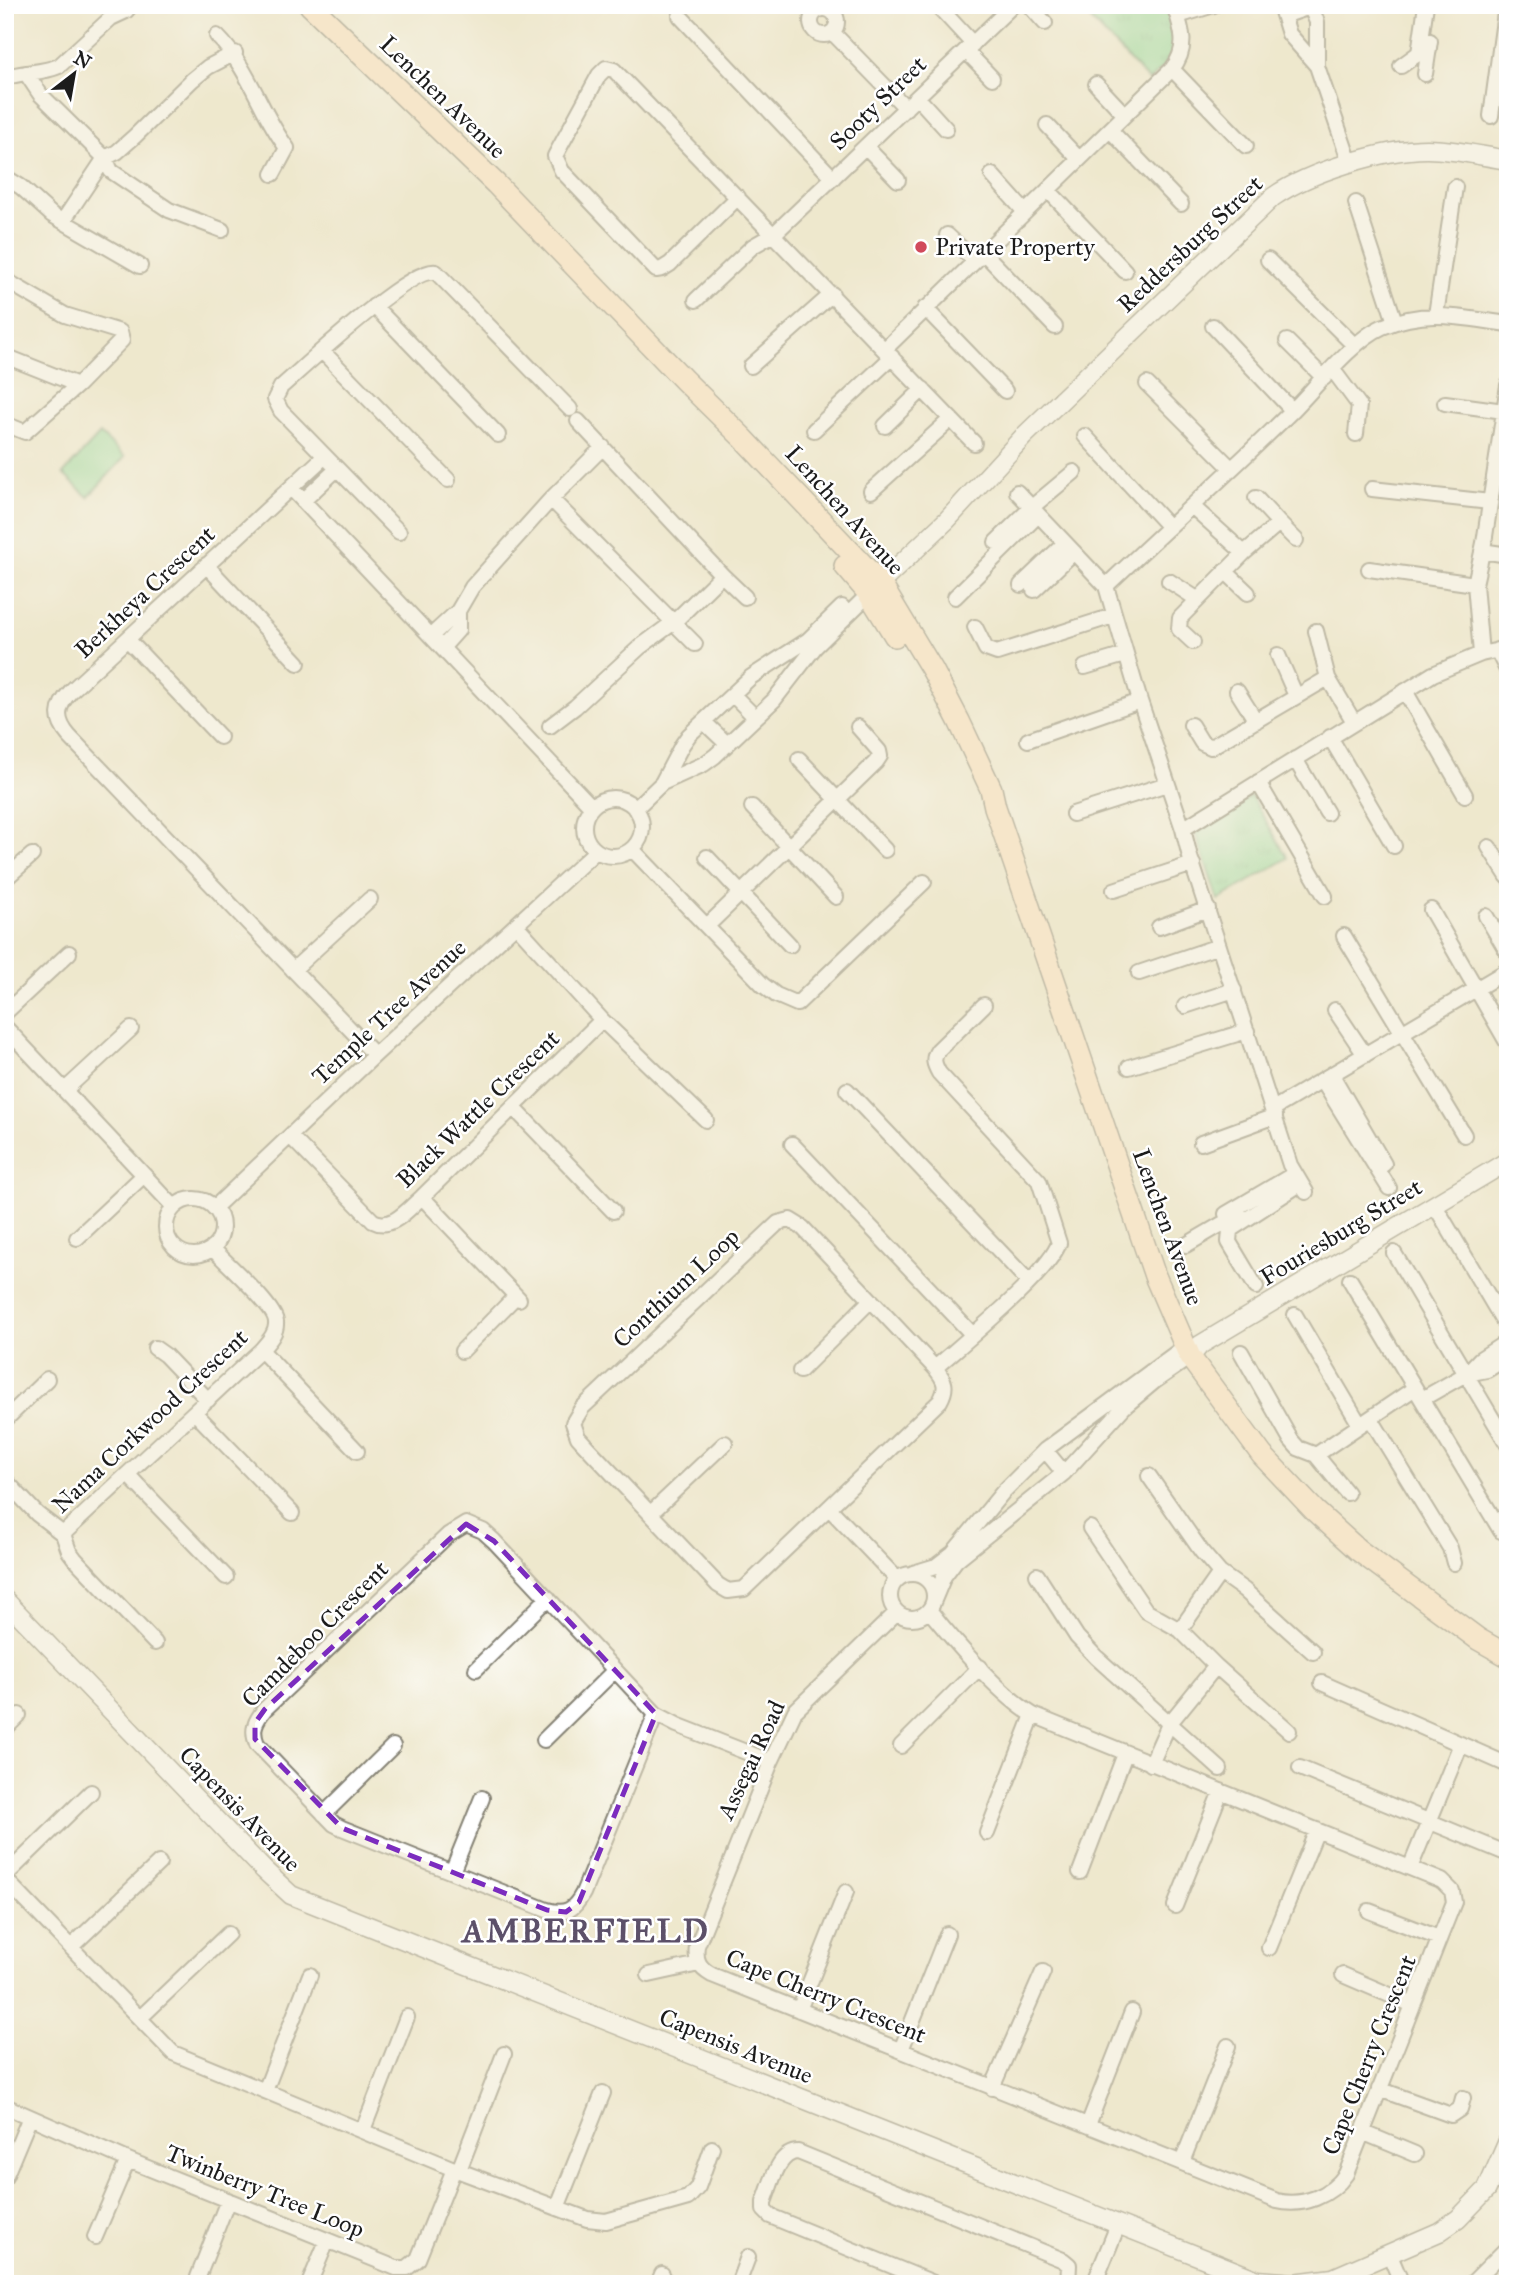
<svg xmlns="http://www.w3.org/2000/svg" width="1513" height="2289" viewBox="0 0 1513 2289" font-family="'IM FELL Great Primer',serif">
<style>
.park{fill:url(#park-tufts);stroke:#527a5a;stroke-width:2}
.pitch{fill:#89d897;stroke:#527a5a;stroke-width:2}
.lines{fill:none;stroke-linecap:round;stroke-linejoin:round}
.minor-casing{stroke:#858274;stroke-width:18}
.tertiary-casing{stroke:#858274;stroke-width:21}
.secondary-casing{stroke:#858274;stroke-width:24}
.minor{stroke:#fff;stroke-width:14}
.tertiary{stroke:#fff;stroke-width:18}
.secondary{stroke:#ffe4c6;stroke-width:21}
.marked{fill:none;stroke:#7b2cbf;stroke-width:5;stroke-dasharray:14 9;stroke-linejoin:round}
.poi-dot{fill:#d1495b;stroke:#fff;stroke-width:2.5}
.labels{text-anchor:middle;stroke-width:5;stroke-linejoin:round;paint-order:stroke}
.street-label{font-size:24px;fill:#1c1c1c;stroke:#fff}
.poi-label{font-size:24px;fill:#1c1c1c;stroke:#fff;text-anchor:start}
.district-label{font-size:32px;font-weight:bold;letter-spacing:2px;fill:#5c5069;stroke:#fff}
</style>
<defs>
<pattern id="park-tufts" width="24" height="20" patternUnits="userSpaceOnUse" patternTransform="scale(1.75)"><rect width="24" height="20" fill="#89d897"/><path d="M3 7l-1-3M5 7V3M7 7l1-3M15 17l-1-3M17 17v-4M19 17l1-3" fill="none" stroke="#76b982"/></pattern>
</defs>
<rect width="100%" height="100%" fill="#fff"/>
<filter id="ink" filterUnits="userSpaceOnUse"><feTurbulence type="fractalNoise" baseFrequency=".0143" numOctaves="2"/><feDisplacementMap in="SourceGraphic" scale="14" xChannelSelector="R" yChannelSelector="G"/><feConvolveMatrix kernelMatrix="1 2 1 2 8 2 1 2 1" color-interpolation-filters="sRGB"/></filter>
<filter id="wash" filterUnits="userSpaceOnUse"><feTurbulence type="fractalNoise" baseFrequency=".00686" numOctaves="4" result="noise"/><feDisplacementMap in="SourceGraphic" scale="28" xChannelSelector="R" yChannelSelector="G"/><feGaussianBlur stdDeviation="1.57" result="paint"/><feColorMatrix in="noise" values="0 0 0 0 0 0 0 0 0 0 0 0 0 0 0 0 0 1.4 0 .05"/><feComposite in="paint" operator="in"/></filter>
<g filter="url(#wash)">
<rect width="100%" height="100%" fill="#eee8cd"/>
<path class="park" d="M1077 5H1166C1181 47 1180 51 1149 81Z
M1251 796 1288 858 1218 900 1195 832Z"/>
<path class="pitch" d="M100 434 125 457 88 497 63 474Z"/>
</g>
<g filter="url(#ink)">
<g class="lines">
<g class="minor-casing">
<path id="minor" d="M937 5 973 44
M1029 5 1045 23
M1280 5 1289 34 1317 66
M1310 5 1317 22V66L1350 163
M811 22a13 13 0 1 1 26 0a13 13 0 1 1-26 0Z
M680 16 833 178
M1178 16 1214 5
M1284 16 1310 7
M832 32 906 108
M217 36C250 69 260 112 287 148L273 174
M966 51 992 78
M1401 66 1419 53 1426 5
M1172 69 1246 146
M26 73 40 94 105 158 111 171 169 210 222 230
M1425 74 1430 41
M5 78C22 71 41 74 59 66L111 18 126 11 131 5
M1096 84 1125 115
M1504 96 1508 69
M917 97 946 129
M1491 116 1506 5
M1047 125 1079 159
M1110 130 1181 204
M866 147 898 180
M992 175 1025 212
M5 177 21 187 52 215 140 266
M1048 190 1125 271
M738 197 670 264 662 269 656 270 562 171 555 156 599 75 606 68 614 70 974 443
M1356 203 1395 322
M63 221 105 158 117 152 135 136 192 80 208 67 235 53
M947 235 975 261
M984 253 1055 327
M1268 260 1355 346
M5 280 65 315 120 332 122 340 78 385 25 432 5 424
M696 300 753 246 774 234 1013 5
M374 306 498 435
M925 308 1005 391
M1436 315 1455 187
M1213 326 1292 410
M1287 341 1324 378
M885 349 1172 69C1189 48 1182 29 1174 5
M322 351 448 480
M5 356 78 385
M751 366 832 294
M1333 370 1359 405 1356 434
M1147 384 1231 468
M1445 403 1504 411
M578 421 722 575 745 597
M885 426 923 389
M814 430 892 357
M1085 436 1169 527
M325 456 71 691C56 707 55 720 69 736L375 1055
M291 488 592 807
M1372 489 1490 502
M871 491 951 419
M1017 492 1106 586 1140 701 1183 829 1190 857 1290 1165 1306 1192
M1256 498 1279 523
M551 499 695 644
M303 501 337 469
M1192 506 1244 553 1180 618 1179 629 1193 642
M399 532 281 411 275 399 281 387C304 367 411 266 436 272L570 409
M996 542 1032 507 1074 472
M1482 551 1508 555
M1244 553 1279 523 1296 540
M206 565 298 663
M1369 569 1475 584
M1225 571 1248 593
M1169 581 1197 599
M1021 585 1065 543
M1106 586C1168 527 1232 470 1293 410 1316 387 1353 340 1382 327 1427 308 1462 318 1508 324
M1034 590 1074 552
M955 597 1038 515
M975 627 986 649 997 653 1113 616
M1316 631 1328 678 1354 722
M431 636 458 611
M128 640 220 737
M442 648 458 630V611L472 587 551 499 603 447
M1497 650 1508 672
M1481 654 1475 584 1484 543 1508 385
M1278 655 1296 696
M1085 667 1125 655
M1237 691 1256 721
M1405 691 1465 795
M733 695 755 717
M704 722 726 743
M1191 725 1202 743 1211 747 1328 678
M550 726 575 707 640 647 674 622 722 575
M1330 737 1394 846
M1028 740 1140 701
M799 759 885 850
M1295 759 1327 813
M1258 782 1325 896
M662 783 682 745 689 735 751 677 808 640 842 607
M584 827a29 29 0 1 1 58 0a29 29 0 1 1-58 0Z
M752 807 836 897
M635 809 662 783 704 764 715 756 774 700 815 647 869 594
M1073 814 1167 784
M1183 829 1433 674 1481 654 1508 648
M1489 847 1508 877
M632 849 763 985 776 995 797 1004 924 882
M707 857 790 945
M5 879 32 855
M1114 890 1193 864
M1431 910 1508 1044
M1486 916 1508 953
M516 925 602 1020 706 1120
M707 926 876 762 880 756 879 751 858 727
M1159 927 1208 909
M1344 936 1464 1135
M293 970 370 899
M1139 973 1219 946
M1185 1006 1234 990
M1335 1010 1365 1055
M5 1013 69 953
M5 1027 174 1207
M1129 1067 1247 1031
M1332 1075 1384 1164
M1322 1080 1389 1188
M65 1090 131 1029
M847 1090 1029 1282
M513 1107 613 1211
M1273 1109 1508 970
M290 1136 373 1221C392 1231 408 1209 422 1197L602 1020
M1201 1143 1275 1116
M792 1144 972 1334
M422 1197 519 1299
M166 1227a28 28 0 1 1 56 0a28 28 0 1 1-56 0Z
M1434 1204 1508 1329
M214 1208 375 1055 596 851
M1226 1214 1294 1174
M790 1220 803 1228 935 1368C945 1380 948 1387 940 1401L744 1589 728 1591 718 1585 588 1448 578 1437 573 1423 582 1408 778 1223Z
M77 1238 144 1175
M1186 1245 1239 1214
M1394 1253 1508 1445
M1350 1280 1501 1531
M1256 1287 1229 1242 1230 1230 1300 1184
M1295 1315 1360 1425
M155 1348 165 1355 208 1400
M261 1350 357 1451
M462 1351 516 1296
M1241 1352 1291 1440 1298 1448 1316 1455 1415 1388
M935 1368C963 1343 1048 1274 1059 1243L1039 1181 939 1073C934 1064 932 1059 938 1050L984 1005
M800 1371 871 1300
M1466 1374 1487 1370 1508 1357
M1422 1399 1466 1374 1480 1359 1508 1341
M195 1413 292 1513
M1371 1419 1450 1548 1454 1563
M5 1420 47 1379
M1045 1450 1064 1473
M1316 1455 1347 1493
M128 1475 226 1577
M1149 1476 1202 1552 1220 1573
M5 1480 37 1514 63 1534
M829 1508 897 1579
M651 1513 725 1443
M1090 1528 1146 1611 1180 1630 1216 1666
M63 1534 261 1350C268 1342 277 1333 276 1322 276 1307 224 1261 212 1248
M63 1534 69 1551 75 1559 155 1643
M913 1573 936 1566 953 1553 1003 1492 1045 1450 1184 1347
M890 1596a22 22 0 1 1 44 0a22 22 0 1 1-44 0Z
M1037 1575 1077 1637 1096 1657 1220 1769
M934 1600 944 1576 956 1560 1064 1473 1124 1407 1155 1381 1190 1357
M897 1612 795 1711 771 1762 697 1946C695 1960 699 1968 712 1975L1277 2201C1303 2207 1331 2196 1346 2174L1454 1902 1452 1891 1442 1881 1033 1715C1000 1695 954 1641 929 1610
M1180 1630 1220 1573 1244 1590 1313 1652
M476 1669 548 1598
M1322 1683 1508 1765
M656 1714 583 1893C574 1910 566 1915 547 1910L342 1828 334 1824 257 1744C251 1730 255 1721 265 1709L448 1535 466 1524 483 1531 494 1541 656 1714 677 1725 771 1762
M5 1729 19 1715
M544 1740 615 1670
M901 1746 980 1667
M1151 1764 1169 1724 1216 1666 1289 1731
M1300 1768 1508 1854
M324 1814 393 1746
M987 1833 1033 1715
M1410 1868 1461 1744
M452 1872 482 1798
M1080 1872 1125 1754
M5 1876 91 1792
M5 1879 173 2053 454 2169 587 2219 606 2221 688 2198 698 2187 712 2148
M1175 1906 1221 1791
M1369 1911 1439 1938
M72 1946 159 1863
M1269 1948 1317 1830
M649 1975 699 1964
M1343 1975 1413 2005
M799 2010 846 1892
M140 2018 228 1934
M901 2050 947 1934
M992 2088 1043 1972
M1379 2089 1451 2115 1460 2109 1463 2098
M265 2091 310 1975
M5 2106 128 2160 396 2268H407L418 2259 454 2169
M1088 2125 1132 2012
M363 2130 407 2017
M1362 2132 1415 2154
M1182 2162 1228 2046
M459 2170 504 2054
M5 2177 30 2117
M557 2208 603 2093
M95 2237 128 2160
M1389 2253 1402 2284
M198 2277 228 2200
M309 2284 327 2241
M658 2284 662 2274
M738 2284 748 2257
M936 2284 770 2216 764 2210V2202C771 2186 777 2152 798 2152L1063 2260 1069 2265 1068 2284
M1094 2284 1118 2225
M1471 2284 1508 2247"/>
</g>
<g class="tertiary-casing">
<path id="tertiary" d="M871 592 947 520 1024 436 1273 197C1309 172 1383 149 1427 149 1454 149 1481 156 1508 160
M1190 1357 1200 1345 1508 1161
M5 1600 264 1870 291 1895 1258 2280 1294 2283 1333 2278 1439 2232 1458 2219 1487 2189 1508 2141"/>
</g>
<g class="secondary-casing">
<path id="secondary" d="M310 5 496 184 684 380 743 438 880 583 933 671 959 721 991 789 995 807 1155 1276 1190 1357 1262 1455 1315 1511 1358 1550 1478 1639 1508 1656
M845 566 869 594 895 636"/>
</g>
<use href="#minor" class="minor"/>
<use href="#tertiary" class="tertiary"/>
<use href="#secondary" class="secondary"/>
</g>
</g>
<path d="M0 0H1513V2289H0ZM466 1524 494 1541 656 1714 579 1902 566 1912 547 1910 342 1828 255 1739V1723L265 1709Z" fill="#eee8cd" fill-opacity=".55" fill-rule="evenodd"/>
<path class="marked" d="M466 1524 494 1541 656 1714 579 1902 566 1912 547 1910 342 1828 255 1739V1723L265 1709Z"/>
<circle class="poi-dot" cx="921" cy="247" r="7"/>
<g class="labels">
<g class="street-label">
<text transform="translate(443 97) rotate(44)" y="8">Lenchen Avenue</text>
<text transform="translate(878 103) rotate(-44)" y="8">Sooty Street</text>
<text transform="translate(1190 244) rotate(-43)" y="8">Reddersburg Street</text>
<text transform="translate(845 510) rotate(48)" y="8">Lenchen Avenue</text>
<text transform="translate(145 592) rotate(-43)" y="8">Berkheya Crescent</text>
<text transform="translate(389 1012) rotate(-43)" y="8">Temple Tree Avenue</text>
<text transform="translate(478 1109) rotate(-44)" y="8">Black Wattle Crescent</text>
<text transform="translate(1168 1227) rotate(70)" y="8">Lenchen Avenue</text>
<text transform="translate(1341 1232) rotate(-31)" y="8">Fouriesburg Street</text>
<text transform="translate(676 1288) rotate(-43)" y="8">Conthium Loop</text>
<text transform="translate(150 1421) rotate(-43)" y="8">Nama Corkwood Crescent</text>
<text transform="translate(315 1634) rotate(-45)" y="8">Camdeboo Crescent</text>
<text transform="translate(751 1760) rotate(-65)" y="8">Assegai Road</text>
<text transform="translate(240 1809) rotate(46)" y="8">Capensis Avenue</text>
<text transform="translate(826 1996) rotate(22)" y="8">Cape Cherry Crescent</text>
<text transform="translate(736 2046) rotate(22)" y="8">Capensis Avenue</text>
<text transform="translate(1369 2055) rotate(-68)" y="8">Cape Cherry Crescent</text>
<text transform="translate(265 2191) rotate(22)" y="8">Twinberry Tree Loop</text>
</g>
<g class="poi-label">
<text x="935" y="255">Private Property</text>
</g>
<g class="district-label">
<text x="586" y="1942">AMBERFIELD</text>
</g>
</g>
<rect width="1513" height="2289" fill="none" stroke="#fff" stroke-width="28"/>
<g transform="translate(74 74) rotate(31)" stroke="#ffffff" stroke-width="5" paint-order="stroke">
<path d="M0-5L12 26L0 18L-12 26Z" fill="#1c1c1c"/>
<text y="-10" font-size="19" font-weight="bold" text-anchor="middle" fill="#1c1c1c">N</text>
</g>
</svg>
